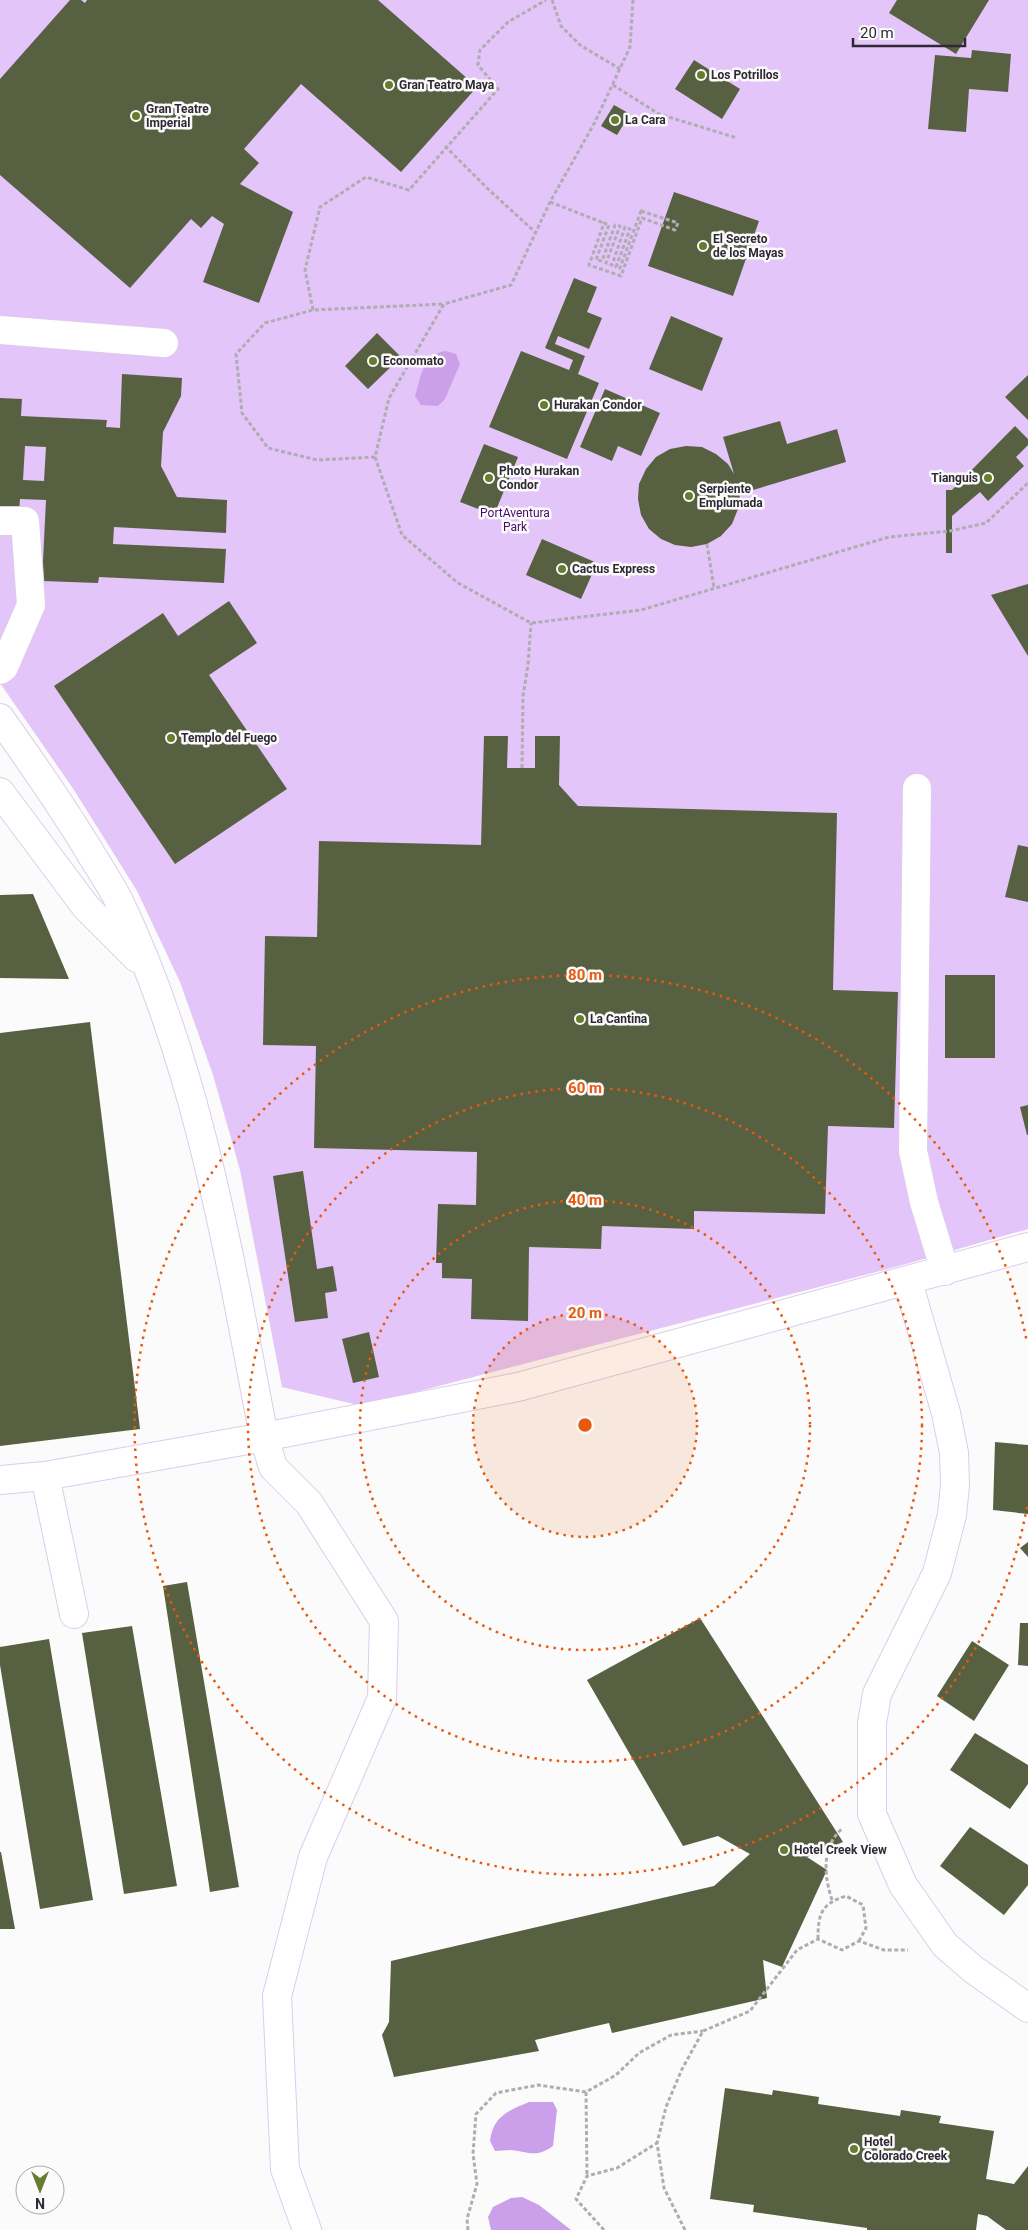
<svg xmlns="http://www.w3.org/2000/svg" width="1028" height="2230" viewBox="0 0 1028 2230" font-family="Roboto,sans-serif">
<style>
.green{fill:#e3c5f9}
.water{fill:#cc9feb}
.building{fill:#576142;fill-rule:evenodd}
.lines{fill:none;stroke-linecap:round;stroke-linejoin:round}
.minor-casing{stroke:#decbec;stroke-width:30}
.path{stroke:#b0adb2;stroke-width:3;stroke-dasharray:4 2.5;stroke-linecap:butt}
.minor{stroke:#fff;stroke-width:28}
.ring{fill:none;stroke:#e8590c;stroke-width:2.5;stroke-dasharray:2.5 5}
.poi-dot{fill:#677c2d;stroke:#fbfbfb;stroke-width:2}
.labels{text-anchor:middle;stroke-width:5;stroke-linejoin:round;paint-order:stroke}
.poi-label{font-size:12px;font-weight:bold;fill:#302935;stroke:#fbfbfb;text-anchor:start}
.park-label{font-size:12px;fill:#490b67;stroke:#fbfbfb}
.centre{fill:#e8590c;stroke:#fbfbfb;stroke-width:2.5}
.ring-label{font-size:15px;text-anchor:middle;font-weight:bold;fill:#e8590c;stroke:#fbfbfb;stroke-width:5;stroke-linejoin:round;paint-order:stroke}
</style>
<rect width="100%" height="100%" fill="#fbfbfb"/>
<path class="green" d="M0 0H1028V1229L899 1266 362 1406 282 1387 240 1170 213 1075 180 982 137 891 74 790 0 683Z"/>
<path class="water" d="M446 351 456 354 460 364 445 399 438 406 421 405 415 396C422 375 422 354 446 351Z
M529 2102H553L557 2110 553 2146C536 2158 529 2152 511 2150 506 2150 500 2151 495 2151L490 2141C493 2116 508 2111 529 2102Z
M522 2197 539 2205 571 2230H491L488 2217 493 2207 511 2198Z"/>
<path class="building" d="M70 0H81L85 3 87 0H378L477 87 401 172 301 84 244 149 259 163 240 184 293 212 259 303 203 282 224 224 212 216 201 228 191 219 130 288 0 175V79Z
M897 0H989L956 54 889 13Z
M972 50 1011 54 1008 92 969 89 966 132 928 129 935 55 971 58Z
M694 60 740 89 722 119 675 89Z
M614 105 630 114 617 135 601 126Z
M674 192 759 221 733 296 648 266Z
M574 278 597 287 587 312 602 318 589 349 558 336 555 344 585 356 578 374 599 383 567 459 489 427 521 351 569 370 573 360 545 348Z
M671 316 723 338 702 391 649 369Z
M377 333 401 357 368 389 345 366Z
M122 374 182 378 181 396 163 432 161 466 177 497 227 500 226 533 114 527 113 544 226 549 224 583 99 577 98 583 42 581 46 500 20 499 19 512 0 510V398L22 399 21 416 107 420 106 427 120 428ZM25 446 46 447 44 481 23 480Z
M1028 375V420L1005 397Z
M605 389 660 413 641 456 618 446 612 461 580 447Z
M780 421 787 444 837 429 846 462 740 494 738 509 732 524 721 536 707 544 691 547 675 545 661 539 649 529 641 515 638 499 639 484 646 469 656 457 670 449 686 446 702 447 716 454 728 464 734 474 723 437Z
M1015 426 1028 439V445L1016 457 1024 466 988 501 980 492 952 516V553H946V490H952Z
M484 444 518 457 494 515 460 502Z
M542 539 597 563 581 599 526 575Z
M1028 584V656L991 595Z
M229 601 257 643 209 675 287 789 175 864 54 686 163 613 178 636Z
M484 736H508L507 768H535V736H560L559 785 578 806 837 813 833 990 898 992 894 1128 828 1126 825 1214 694 1211V1229L602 1226 601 1249 529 1247 528 1321 471 1319 472 1279 442 1278V1263H436L438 1204 476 1205 477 1152 314 1148 316 1046 263 1045 265 936 317 937 319 841 481 845Z
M1018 845 1028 847V902L1005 897Z
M33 894 69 979 0 978V895Z
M945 975H995V1058H945Z
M90 1022 140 1429 0 1446V1033Z
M1028 1105V1135H1027L1020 1107Z
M303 1171 317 1269 333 1266 337 1291 325 1293 328 1318 295 1322 273 1176Z
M369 1332 379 1377 353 1383 342 1339Z
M995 1442 1028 1445V1514L993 1510Z
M1028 1542V1557L1020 1548Z
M187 1582 239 1887 210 1892 163 1586Z
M700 1618 843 1842 807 1857 827 1870 782 1967 763 1960 767 1998 612 2033 609 2023 535 2040 539 2051 394 2077 382 2035 389 2022 391 1961 714 1886 750 1854 718 1836 683 1846 587 1680Z
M1020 1623H1028V1666L1018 1665Z
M132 1626 177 1886 124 1894 82 1633Z
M49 1639 93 1900 40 1909 0 1665V1647Z
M972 1641 1009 1665 974 1721 937 1696Z
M975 1733 1028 1765V1784L1010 1809 950 1770Z
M970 1827 1028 1865V1885L1004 1915 940 1866Z
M0 1852H1L15 1929H0Z
M725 2088 772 2095 773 2090 819 2097 818 2104 900 2116 901 2110 941 2116 939 2123 994 2131 986 2179 1014 2184 1028 2166V2230H1006L987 2216 978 2214 976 2230H867V2228L753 2212 754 2205 710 2199Z"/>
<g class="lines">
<g class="minor-casing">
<path id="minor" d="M0 330 164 343
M0 521H25L31 605 4 667 0 670
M0 718C32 763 63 807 91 854 100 869 111 885 119 901 199 1069 229 1255 264 1437L273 1467 309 1503 384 1621 382 1698 313 1857 277 1996 285 2169 307 2230
M917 788 913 1151 924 1202 945 1271
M0 792 86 907 137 958
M908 1282 946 1413 954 1453 955 1485 952 1515 937 1573 877 1694 872 1723V1814L903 1885 945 1945 974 1970 1028 2008
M45 1476 74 1614
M0 1480 45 1476 264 1437 518 1387 1028 1247"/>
</g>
<path class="path" d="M552 0 561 26 580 45 620 69
M633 0 630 47 595 122 550 202 511 285 444 304 389 398 375 457 402 535 458 583 531 623 641 610 889 537 950 531 986 523 1028 483
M613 85 659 114 737 138
M445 146 488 189 535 232
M550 202 604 223
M641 211 678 223 675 230 642 218 621 276 589 265 604 223 609 225 596 260 602 261 615 225 620 226 606 263 612 265 625 227 630 229 616 267 620 268Z
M313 310 305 270 320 207 366 177 409 190 498 89 478 65 480 50 508 22 546 0
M375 457 317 460 268 448 242 413 236 354 265 323 313 310 443 304
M707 544 714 588
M522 768 523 696 528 665 531 623
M832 1900C824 1876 821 1846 843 1828
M818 1939C818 1914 821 1904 846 1896L863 1905 866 1928 859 1941
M586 2092 587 2176
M468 2230 467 2219 477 2184 473 2154 476 2114 496 2093 538 2085 586 2092 616 2075 639 2053 671 2035 703 2031
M604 2230 576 2199 587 2176 617 2168 657 2143
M685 2230 664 2188 657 2143 666 2107 682 2069 703 2031 750 2011 797 1950 818 1939 842 1950 859 1941 884 1950H908"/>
<use href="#minor" class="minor"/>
</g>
<circle cx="585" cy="1425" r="112" fill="#e8590c" fill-opacity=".12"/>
<g class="ring">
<circle cx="585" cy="1425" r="112"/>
<circle cx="585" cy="1425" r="225"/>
<circle cx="585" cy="1425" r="337"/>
<path d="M1027 1507A450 450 0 1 1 1027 1343"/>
</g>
<g class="poi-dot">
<circle cx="701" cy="75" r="5"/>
<circle cx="389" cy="85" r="5"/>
<circle cx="136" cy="116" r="5"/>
<circle cx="615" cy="120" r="5"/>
<circle cx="703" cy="246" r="5"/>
<circle cx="373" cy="361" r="5"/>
<circle cx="544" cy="405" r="5"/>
<circle cx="489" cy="478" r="5"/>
<circle cx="988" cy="478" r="5"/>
<circle cx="689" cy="496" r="5"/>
<circle cx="562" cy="569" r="5"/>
<circle cx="171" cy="738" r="5"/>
<circle cx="580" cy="1019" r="5"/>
<circle cx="784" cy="1850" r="5"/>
<circle cx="854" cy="2149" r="5"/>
</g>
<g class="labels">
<g class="poi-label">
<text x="711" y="79">Los Potrillos</text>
<text x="399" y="89">Gran Teatro Maya</text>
<text x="146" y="113">Gran Teatre<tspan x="146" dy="14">Imperial</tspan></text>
<text x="625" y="124">La Cara</text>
<text x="713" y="243">El Secreto<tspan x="713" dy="14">de los Mayas</tspan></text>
<text x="383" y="365">Economato</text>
<text x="554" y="409">Hurakan Condor</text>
<text x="499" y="475">Photo Hurakan<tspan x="499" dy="14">Condor</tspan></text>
<text x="978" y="482" text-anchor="end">Tianguis</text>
<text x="699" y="493">Serpiente<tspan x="699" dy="14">Emplumada</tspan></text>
<text x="572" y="573">Cactus Express</text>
<text x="181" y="742">Templo del Fuego</text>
<text x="590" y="1023">La Cantina</text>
<text x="794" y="1854">Hotel Creek View</text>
<text x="864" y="2146">Hotel<tspan x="864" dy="14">Colorado Creek</tspan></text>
</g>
<g class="park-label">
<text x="515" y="517">PortAventura<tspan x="515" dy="14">Park</tspan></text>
</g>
</g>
<circle cx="585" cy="1425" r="8" class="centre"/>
<g class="ring-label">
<text x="585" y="980">80 m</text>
<text x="585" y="1093">60 m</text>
<text x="585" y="1205">40 m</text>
<text x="585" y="1318">20 m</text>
</g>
<g transform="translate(40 2190) rotate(180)"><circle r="24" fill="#fbfbfb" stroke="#aaa7ac"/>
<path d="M0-4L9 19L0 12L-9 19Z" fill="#677c2d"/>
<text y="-8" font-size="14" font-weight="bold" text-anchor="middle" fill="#302935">N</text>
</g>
<path d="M853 38v8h112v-8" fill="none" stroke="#302935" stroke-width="2.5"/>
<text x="860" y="38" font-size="15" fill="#302935" stroke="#fbfbfb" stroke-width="4" paint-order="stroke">20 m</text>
</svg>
